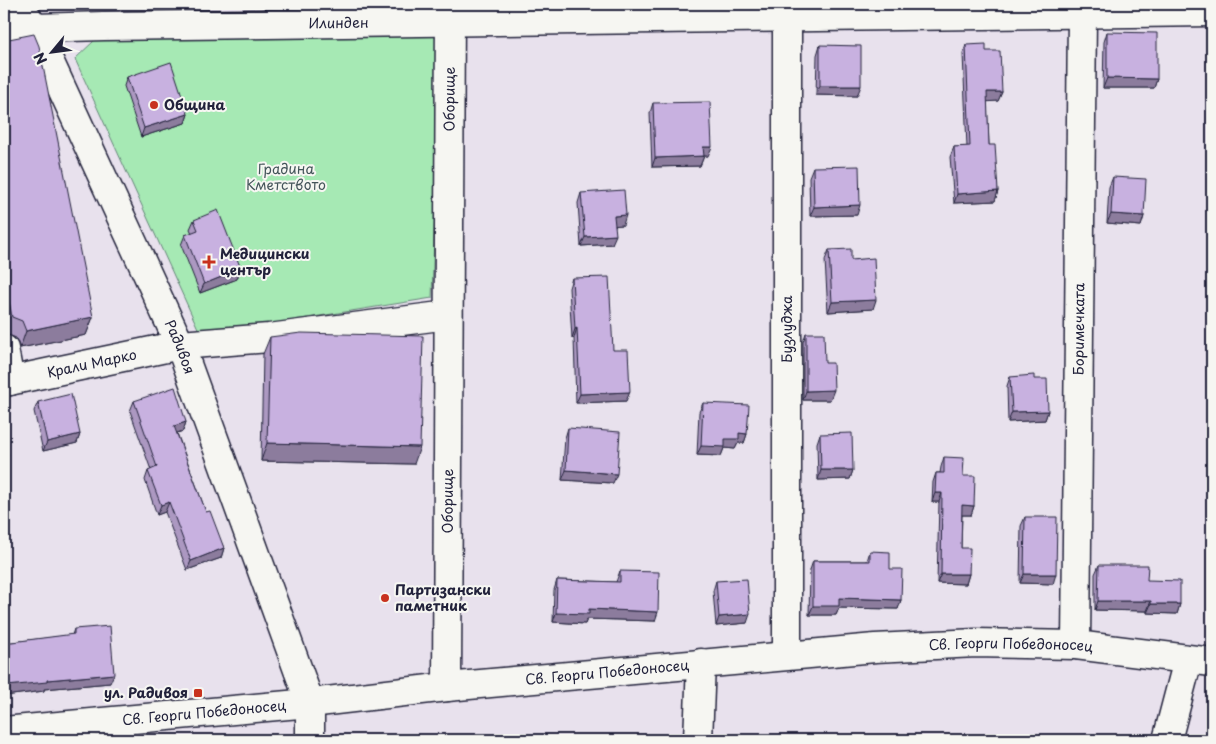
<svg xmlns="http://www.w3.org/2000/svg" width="1216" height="744" viewBox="0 0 1216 744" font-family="'Playpen Sans',sans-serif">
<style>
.green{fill:#a6e9b4;stroke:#648678}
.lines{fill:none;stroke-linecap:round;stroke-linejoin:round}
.minor-casing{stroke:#22223b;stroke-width:31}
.minor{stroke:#f6f6f2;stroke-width:28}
.wall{fill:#ac98c1;stroke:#22223b}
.shaded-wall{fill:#8c7c9d;stroke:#22223b}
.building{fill:#c8b1e0;stroke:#22223b}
.poi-dot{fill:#c8321e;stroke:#f6f6f2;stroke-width:2}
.labels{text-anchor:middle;stroke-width:4;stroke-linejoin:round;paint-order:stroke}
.street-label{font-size:14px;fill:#22223b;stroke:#f6f6f2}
.poi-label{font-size:14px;font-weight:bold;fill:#22223b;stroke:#f6f6f2;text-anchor:start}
.park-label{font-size:14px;fill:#435459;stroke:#f6f6f2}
</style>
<rect width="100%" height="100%" fill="#e8e1ed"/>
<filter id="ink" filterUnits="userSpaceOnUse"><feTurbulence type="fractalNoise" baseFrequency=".02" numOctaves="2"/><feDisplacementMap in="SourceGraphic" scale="10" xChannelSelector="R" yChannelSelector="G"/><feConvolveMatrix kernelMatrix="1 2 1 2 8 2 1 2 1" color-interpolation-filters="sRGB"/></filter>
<g filter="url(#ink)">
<path class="green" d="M440 32 432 298 201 335 75 59 96 39Z"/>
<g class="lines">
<g class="minor-casing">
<g id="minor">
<path id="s1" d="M19 4 34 28 180 345 310 703V740"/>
<path id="s2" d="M4 33 34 28 104 26 1212 12"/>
<path d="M4 349 10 381"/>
<path id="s3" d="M4 382 180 345 269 338 448 315"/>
<path id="s4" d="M1076 645 1082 14"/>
<path d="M787 655V4"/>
<path id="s5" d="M447 687 450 4"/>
<path id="s6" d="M4 731 310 703 447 687 875 648 976 643 1076 645 1212 662"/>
<path d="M698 740 701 663"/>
<path d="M1167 740 1188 660"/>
</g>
</g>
<use href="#minor" class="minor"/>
</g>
<path class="wall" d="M1107 32 1157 79 1154 88H1103L1104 42Z
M4 40 93 317 86 335 20 348 16 338 6 334 4 322Z
M820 45 857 96 816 95 817 55Z
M966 45 986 51 1002 92 998 101H987L989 145 998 191 995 201 954 203 950 157 954 147H967L963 54Z
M127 77 188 114 185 123 141 137 124 86Z
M653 103 708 156H704L700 166 652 167 650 113Z
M813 167 857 215 810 216 809 177Z
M1113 177 1144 216 1141 226 1107 223 1109 187Z
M581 193 623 225H615L612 244 581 246 578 203Z
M194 220 237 279 200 293 181 245 185 235 192 233 190 229Z
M829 250 851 260 873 309 828 312 825 260Z
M1210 255H1212V316L1209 317 1207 264Z
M572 278 613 350 626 401 576 403 574 338H572L569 288Z
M806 333 825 363 830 400H803V342Z
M270 337 414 464 261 461 263 354Z
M1010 377 1048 411 1045 420 1008 422 1007 386Z
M134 401 186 422 183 431 177 433 206 512 224 548 221 558 187 570 165 512 157 515 145 480 148 471 151 470 130 411Z
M38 402 80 434 77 443 43 451 34 411Z
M703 403 747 434 744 443H738L735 449 724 448 721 456 697 455 699 412Z
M568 428 613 483 562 480 565 438Z
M820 434 853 470 850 479 818 480 817 443Z
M944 457 963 476 974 506 971 515H962L961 548 969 574 966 584 937 583 939 502H932L933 482 936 473H940L941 467Z
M1025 517 1053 584 1020 583 1021 526Z
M870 551 890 569 901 600 898 609 839 608 836 615H809L810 570 813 561H867Z
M1099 565 1147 580 1180 604 1177 614 1147 613V611L1095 610V574Z
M620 571 655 621 587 619 585 624 553 622 554 590 557 580 616 582Z
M716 581 747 623 716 626 713 591Z
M74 629 110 683 44 689V691L4 696V643L72 635Z"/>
<path class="shaded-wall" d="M1107 78 1157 79 1154 88H1103Z
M820 86H861L857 96 816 95Z
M987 92H1002L998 101 984 102Z
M188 114 185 123 141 137 144 128Z
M703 147H712L708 156H699Z
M704 156 700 166 652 167 655 158Z
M998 191 995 201 954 203 957 194Z
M860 205 857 215 810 216 814 207Z
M1111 214 1144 216 1141 226 1107 223Z
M626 215 623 225 611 226 614 216Z
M616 235 612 244 581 246 585 237Z
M241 269 237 279 200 293 204 284Z
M876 300 873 309 828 312 832 302Z
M1212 307V316L1209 317Z
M93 317 86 335 20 348 26 331Z
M577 328 574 338H572L575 329Z
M834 390 830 400H803L806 391Z
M630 392 626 401 576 403 580 394Z
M1048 411 1045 420 1008 422 1012 412Z
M186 422 183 431 171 435 174 426Z
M739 433 747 434 744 443H738L735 449 724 448 721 456 697 455 701 446 725 439Z
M80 434 77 443 43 451 47 442Z
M267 443 420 447 414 464 261 461Z
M8 455 4 465V456Z
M566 470 617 474 613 483 562 480Z
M821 470H853L850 479 818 480Z
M935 493H942L939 502H932Z
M169 502 165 512 157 515 161 505Z
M962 505 974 506 971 515H958Z
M224 548 221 558 187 570 191 561Z
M941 574H969L966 584 937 583Z
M1024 574H1056L1053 584 1020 583Z
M839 598 901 600 898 609 839 608 836 615H809L813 606Z
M1098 601H1151L1147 611 1095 610Z
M1151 604H1180L1177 614 1147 613Z
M589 609 658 612 655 621 587 619 585 624 553 622 556 613Z
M750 614 747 623 716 626 719 617Z
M114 674 110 683 44 689V691L4 696 7 686 47 680Z"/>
<path class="building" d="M1107 32 1157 33V79L1107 78Z
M34 34 39 46 93 317 26 331 22 321 12 317 4 274V40Z
M986 44V51H1000L1002 92H987L989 145H995L998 191 957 194 954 147 970 146 966 45Z
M820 45 861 46V86H820Z
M171 62 188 114 144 128 127 77Z
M710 102 712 147H703L704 156 655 158 653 103Z
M859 166 860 205 814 207 813 167Z
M1113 177 1146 179 1144 216 1111 214Z
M624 190 626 215 614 216 616 235 585 237 581 193Z
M218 210 241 269 204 284 185 235 198 230 194 220Z
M851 249V260L874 258 876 300 832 302 829 250Z
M1210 255H1212V305Z
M609 277 613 350H628L630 392 580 394 577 328 575 329 572 278Z
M301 333 423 336 420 447 267 443 270 337Z
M806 333H824L825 363H833L834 390 806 391Z
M1034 375V379H1047L1048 411 1012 412 1010 377Z
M175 387 186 422 174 426 206 512 210 511 224 548 191 561 169 502 161 505 148 471 157 467 134 401Z
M71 394 80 434 47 442 38 402Z
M703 403 749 405 747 434 739 433V439H725V447L701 446Z
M568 428 620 432 617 474 566 470Z
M852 433 853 470H821L820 434Z
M4 434 8 455 4 456Z
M944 457 964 458 963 476H975L974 506 962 505 961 548H970L969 574H941L942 493H935L936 473H944Z
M1025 517H1057L1056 574H1024Z
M870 551 890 552V569H902L901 600 839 598V606H813V561H870Z
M1099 565H1148L1147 580 1180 581V604H1151V601H1098Z
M620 571 659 572 658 612 589 609V614L556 613 557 580 620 582Z
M747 579 750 614 719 617 716 581Z
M110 626 114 674 47 680V682L7 686 4 656V643L74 634V629Z"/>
</g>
<g class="poi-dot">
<circle cx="154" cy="105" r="5"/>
<path d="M206.5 254.5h5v5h5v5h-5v5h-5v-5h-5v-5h5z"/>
<circle cx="385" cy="598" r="5"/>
<rect x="193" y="688" width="10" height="10" rx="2.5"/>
</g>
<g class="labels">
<g class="street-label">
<text dy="5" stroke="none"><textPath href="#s2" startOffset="335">Илинден</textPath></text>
<text dy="5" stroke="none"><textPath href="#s5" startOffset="588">Оборище</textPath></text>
<text transform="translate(787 329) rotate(-90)" y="5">Бузлуджа</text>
<text dy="5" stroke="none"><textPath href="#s4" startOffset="316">Боримечката</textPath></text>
<text dy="5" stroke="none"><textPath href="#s1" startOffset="379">Радивоя</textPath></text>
<text dy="5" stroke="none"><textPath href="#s3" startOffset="90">Крали Марко</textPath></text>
<text dy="5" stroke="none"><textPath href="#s5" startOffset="186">Оборище</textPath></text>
<text dy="5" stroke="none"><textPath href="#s6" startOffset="1011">Св. Георги Победоносец</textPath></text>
<text dy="5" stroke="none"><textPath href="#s6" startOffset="606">Св. Георги Победоносец</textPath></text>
<text dy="5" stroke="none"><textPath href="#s6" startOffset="201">Св. Георги Победоносец</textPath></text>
</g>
<g class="poi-label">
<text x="164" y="110">Община</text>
<text x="220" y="259">Медицински<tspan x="220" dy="16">център</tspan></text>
<text x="395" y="595">Партизански<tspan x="395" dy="16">паметник</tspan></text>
<text x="188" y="698" text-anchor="end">ул. Радивоя</text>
</g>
<g class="park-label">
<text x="286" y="174">Градина<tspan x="286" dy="16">Кметството</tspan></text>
</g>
</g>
<rect width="1216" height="744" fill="none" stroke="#f6f6f2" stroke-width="20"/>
<rect x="10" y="10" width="1196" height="724" fill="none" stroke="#22223b" stroke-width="2" filter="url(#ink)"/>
<g transform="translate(52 52) rotate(241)" stroke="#f6f6f2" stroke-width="4" paint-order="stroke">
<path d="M0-4L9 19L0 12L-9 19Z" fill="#22223b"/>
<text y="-8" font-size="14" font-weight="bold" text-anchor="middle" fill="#22223b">N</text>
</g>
</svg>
